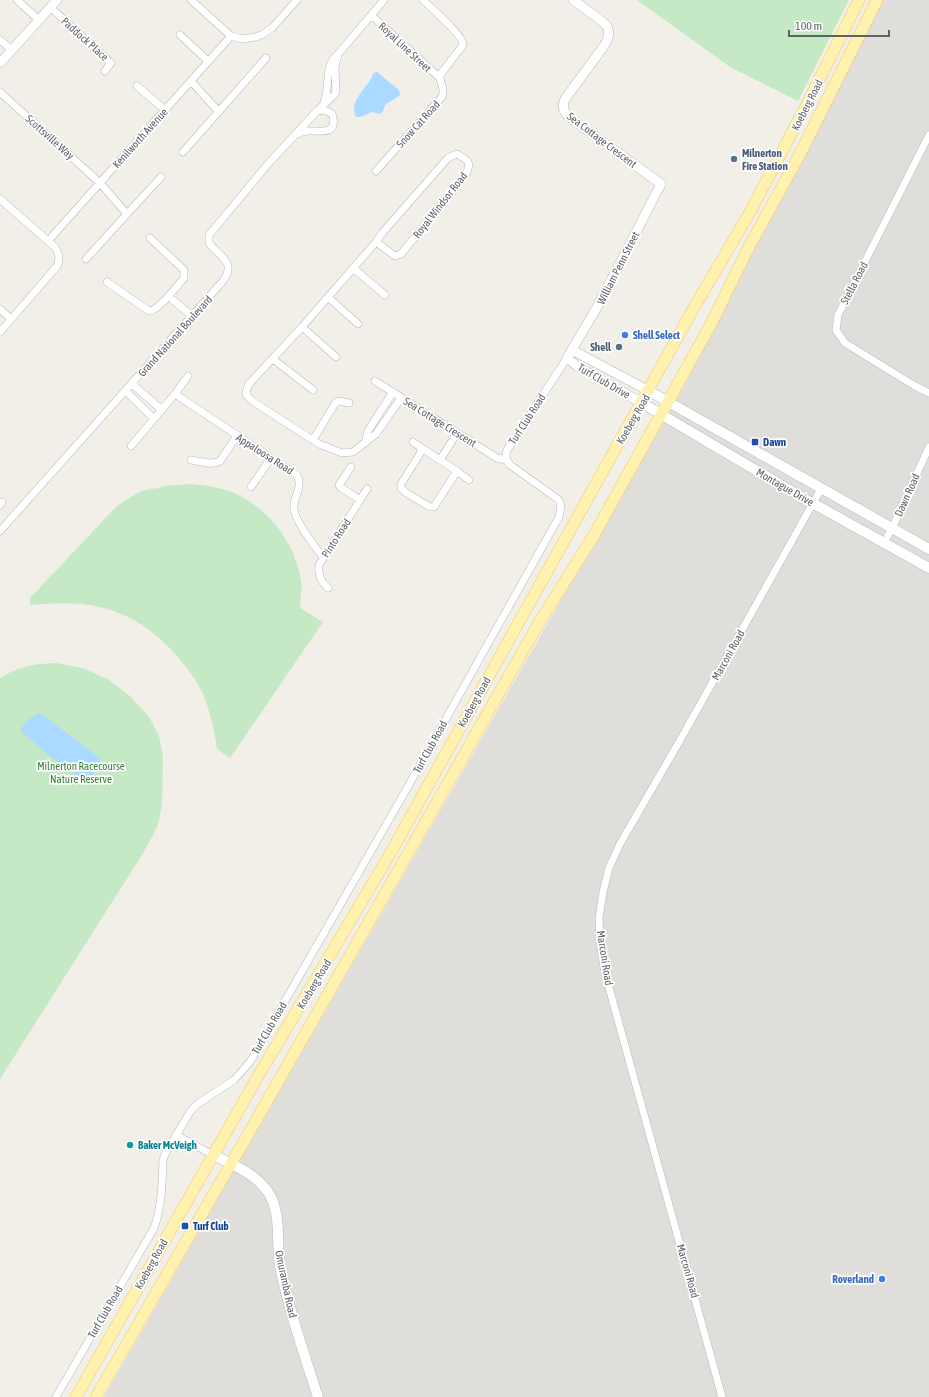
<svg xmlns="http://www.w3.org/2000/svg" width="929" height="1397" viewBox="0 0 929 1397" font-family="'Asap Condensed',sans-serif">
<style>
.industrial{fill:#e0deda}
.green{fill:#c5e8c5}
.water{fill:#aadaff}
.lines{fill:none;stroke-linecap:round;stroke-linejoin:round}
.minor-casing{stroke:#b5b8bc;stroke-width:8}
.tertiary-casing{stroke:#b5b8bc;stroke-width:10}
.secondary-casing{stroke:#b6babf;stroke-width:11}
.primary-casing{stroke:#f2c960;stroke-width:12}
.minor{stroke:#fff;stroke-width:7}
.tertiary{stroke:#fff;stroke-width:9}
.secondary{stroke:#fff;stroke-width:10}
.primary{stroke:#fff2af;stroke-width:11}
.service-dot{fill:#5c6f8a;stroke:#fff;stroke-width:1.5}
.shop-dot{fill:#3f7fe0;stroke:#fff;stroke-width:1.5}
.transit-dot{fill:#1a4fb4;stroke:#fff;stroke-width:1.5}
.culture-dot{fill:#0f9aa8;stroke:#fff;stroke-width:1.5}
.labels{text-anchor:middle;stroke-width:3.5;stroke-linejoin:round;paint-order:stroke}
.street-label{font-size:11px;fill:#5f6368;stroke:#fff}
.service-label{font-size:11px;font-weight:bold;fill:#4e5e75;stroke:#fff;text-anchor:start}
.shop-label{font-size:11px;font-weight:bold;fill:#366cbe;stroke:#fff;text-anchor:start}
.transit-label{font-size:11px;font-weight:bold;fill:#164399;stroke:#fff;text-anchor:start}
.park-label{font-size:11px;fill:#348238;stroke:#fff}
.culture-label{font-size:11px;font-weight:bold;fill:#0d838f;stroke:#fff;text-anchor:start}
</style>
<rect width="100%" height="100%" fill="#f1efe8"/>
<path class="industrial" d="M881 0H929V1397H104L685 384Z"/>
<path class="green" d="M637 0H849L798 101 730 67Z
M191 484C208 486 227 488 242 497 273 514 295 545 301 580 303 588 300 599 300 608L323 622 230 758 217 749C214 730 210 710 202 692 197 681 189 671 182 662 160 635 134 615 100 607 77 602 53 603 30 605V598L117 506 139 492 152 488 154 489 165 486Z
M56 663 83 668 109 680 130 696 149 717 159 736 163 757 162 805 158 825 145 850 0 1079V678C20 666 33 664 56 663Z"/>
<path class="water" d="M377 72 399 90 400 95 385 105 383 111 380 114 372 112 360 117H356C349 104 362 92 369 82 371 79 372 76 374 73Z
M39 713H41L101 759 99 766 88 780C76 779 33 742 22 732L21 729C26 722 31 717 39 713Z"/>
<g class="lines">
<g class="minor-casing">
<path id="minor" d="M17 0 39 20
M191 0 231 36 242 39 256 37 263 34 272 28 297 0
M50 7 111 63 105 71
M371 15 440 78
M180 35 208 61
M0 40 12 50
M191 81 219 112
M137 86 165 110
M0 92 100 183 127 214 161 177
M324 102C331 85 323 67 338 54L384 0
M297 134C300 133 303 131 307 131 319 130 339 137 332 114L325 110 317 111
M929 135 838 315 836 330 845 343 915 386 929 393
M183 152 266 58
M457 154C468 160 472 162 466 174L401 254 395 256 376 242 383 232 448 158 452 156Z
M376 171 442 97C446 87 439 84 440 75L463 45C464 36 431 8 423 0
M0 199 56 248 59 257 58 265 0 332
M48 241 231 36
M376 242 302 327 248 385 246 394 252 401 319 444 342 453 353 452 376 434 401 398
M86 259 127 214
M353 268 385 295
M107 282 149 311C158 311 177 286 184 278V270L150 238
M328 297 358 324
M173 300 192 316
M0 309 11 319
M302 327 336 357
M273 359 313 390
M375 381 497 458 506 460
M132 384 162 410
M126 391 154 419
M175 394 188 376
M313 440 336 402 339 401 349 403
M413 442 423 449
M365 443 368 431 393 392
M131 446 175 394 297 475C303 486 295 494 294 505 292 518 315 547 323 557
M423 449 457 471 434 507H430L405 492 401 488V484Z
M191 460C199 461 212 466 220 461L237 436
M440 460 457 433
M351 467 339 485 340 487 360 500
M457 471 469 480
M251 487 271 458
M0 505 2 502
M0 531 223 281C237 262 219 256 209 243V235L268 164 317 111 334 95 336 91 335 68 338 54
M884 543 895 522 929 447
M328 588C320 581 318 575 319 565L367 489
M176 1135 213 1155
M56 1397 154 1228C162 1207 162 1183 163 1160L165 1154 190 1112 196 1105 234 1080 250 1062 406 790 559 517 561 506 559 500 510 465C506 460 505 456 507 450L567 358
M722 1397 605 973 600 941 599 918 603 892 609 868 620 844 679 742 821 489"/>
</g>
<g class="tertiary-casing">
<path id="tertiary" d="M573 0C580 5 587 10 594 15 607 24 614 30 604 46L565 99C562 106 563 112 569 117L661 184 596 309 567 358 577 366 642 403
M0 63 57 0
M572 350 649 391"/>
</g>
<g class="secondary-casing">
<path id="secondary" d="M649 391 929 549
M642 403 798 495 929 568
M213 1155C232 1164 256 1174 268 1192 282 1213 276 1242 280 1266 289 1310 304 1354 318 1397"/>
</g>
<g class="primary-casing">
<path id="primary" d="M76 1397 257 1078 390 854 692 311 750 212 806 106 859 0
M96 1397 250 1131 539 623 594 535 711 324 750 245 800 154 877 0"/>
</g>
<use href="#minor" class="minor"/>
<use href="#tertiary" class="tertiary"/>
<use href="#secondary" class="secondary"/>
<use href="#primary" class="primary"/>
</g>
<g class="service-dot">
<circle cx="734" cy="159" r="4"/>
<circle cx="619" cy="347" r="4"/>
</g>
<g class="shop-dot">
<circle cx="625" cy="335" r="4"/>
<circle cx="882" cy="1279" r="4"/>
</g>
<g class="transit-dot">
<rect x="751" y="438" width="8" height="8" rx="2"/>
<rect x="181" y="1222" width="8" height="8" rx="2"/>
</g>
<circle class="culture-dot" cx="130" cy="1145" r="4"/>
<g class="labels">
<g class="street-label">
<text transform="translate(85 39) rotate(42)" y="4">Paddock Place</text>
<text transform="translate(405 47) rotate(43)" y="4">Royal Line Street</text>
<text transform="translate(807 105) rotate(-63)" y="4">Koeberg Road</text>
<text transform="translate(418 124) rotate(-48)" y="4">Snow Cat Road</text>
<text transform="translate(50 137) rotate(42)" y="4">Scottsville Way</text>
<text transform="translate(140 138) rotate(-48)" y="4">Kenilworth Avenue</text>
<text transform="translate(602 140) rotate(37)" y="4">Sea Cottage Crescent</text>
<text transform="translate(440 205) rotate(-52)" y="4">Royal Windsor Road</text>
<text transform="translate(618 268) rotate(-63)" y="4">William Penn Street</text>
<text transform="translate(854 283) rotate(-63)" y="4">Stella Road</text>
<text transform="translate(175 336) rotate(-48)" y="4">Grand National Boulevard</text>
<text transform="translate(604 381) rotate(30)" y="4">Turf Club Drive</text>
<text transform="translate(527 419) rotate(-57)" y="4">Turf Club Road</text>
<text transform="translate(633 419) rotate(-60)" y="4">Koeberg Road</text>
<text transform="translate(440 422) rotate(32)" y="4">Sea Cottage Crescent</text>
<text transform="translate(265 454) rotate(33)" y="4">Appaloosa Road</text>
<text transform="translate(785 487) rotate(30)" y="4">Montague Drive</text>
<text transform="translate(907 495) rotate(-66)" y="4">Dawn Road</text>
<text transform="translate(336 538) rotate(-57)" y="4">Pinto Road</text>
<text transform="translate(728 655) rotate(-61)" y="4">Marconi Road</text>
<text transform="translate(474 702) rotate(-61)" y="4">Koeberg Road</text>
<text transform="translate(430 747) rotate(-61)" y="4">Turf Club Road</text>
<text transform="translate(605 958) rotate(81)" y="4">Marconi Road</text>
<text transform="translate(314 984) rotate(-59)" y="4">Koeberg Road</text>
<text transform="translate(269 1028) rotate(-60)" y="4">Turf Club Road</text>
<text transform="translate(151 1264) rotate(-61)" y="4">Koeberg Road</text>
<text transform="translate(688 1271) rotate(74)" y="4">Marconi Road</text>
<text transform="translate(286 1284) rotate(78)" y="4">Omuramba Road</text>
<text transform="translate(105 1312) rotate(-60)" y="4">Turf Club Road</text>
</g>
<g class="service-label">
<text x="742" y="157">Milnerton<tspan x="742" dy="13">Fire Station</tspan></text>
<text x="611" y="351" text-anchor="end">Shell</text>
</g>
<g class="shop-label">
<text x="633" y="339">Shell Select</text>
<text x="874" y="1283" text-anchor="end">Roverland</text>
</g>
<g class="transit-label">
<text x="763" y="446">Dawn</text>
<text x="193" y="1230">Turf Club</text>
</g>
<g class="park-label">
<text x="81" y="770">Milnerton Racecourse<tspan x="81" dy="13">Nature Reserve</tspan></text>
</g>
<g class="culture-label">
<text x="138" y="1149">Baker McVeigh</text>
</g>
</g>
<path d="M789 30v6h100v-6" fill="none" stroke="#5f6368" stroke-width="2"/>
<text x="795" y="30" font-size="12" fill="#5f6368" stroke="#ffffff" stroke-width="3" paint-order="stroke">100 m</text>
</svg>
